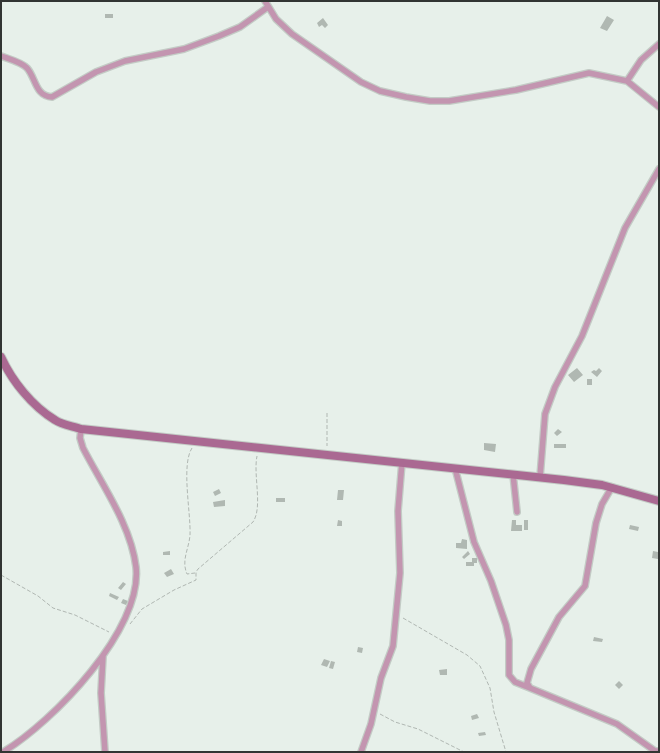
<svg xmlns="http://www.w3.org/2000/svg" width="660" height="753" viewBox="0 0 660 753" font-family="Helvetica,sans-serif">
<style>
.building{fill:#b0b8b2}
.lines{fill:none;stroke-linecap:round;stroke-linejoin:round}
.street-casing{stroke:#c3cbc5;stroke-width:8}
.secondary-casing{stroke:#c3cbc5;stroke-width:10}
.path{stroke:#b0b7b2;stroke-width:1;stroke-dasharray:4 2;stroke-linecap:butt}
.street{stroke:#c395b0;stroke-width:5.5}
.secondary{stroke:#aa6992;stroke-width:8}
</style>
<rect width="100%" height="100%" fill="#e7f0ea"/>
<path class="building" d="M105 14H113V18H105Z
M607 16 614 20 607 31 600 28Z
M323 18 328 25 325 28 322 25 319 27 317 23Z
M577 368 583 375 574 382 568 375Z
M599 368 602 371 597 377 591 372 594 370 596 371Z
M587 379H592V385H587Z
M558 429 562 432 557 436 554 433Z
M484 443 496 444 495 452 484 450Z
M554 444H566V448H554Z
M219 489 221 493 215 496 213 492Z
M338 490H344L343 500H337Z
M276 498H285V502H276Z
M225 500V506L214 507 213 502Z
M338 520 342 521V526H337Z
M512 520H516V525H522V531H511Z
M524 520H528V530H524Z
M630 525 639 527 638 531 629 529Z
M462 539 467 540V549L456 548V543H461Z
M170 551V555H163V552Z
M468 551 470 554 464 559 462 557Z
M653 551 658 552V559L652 558Z
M472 558H477V563H474V566H466V562H472Z
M171 569 174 574 167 577 164 573Z
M123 582 126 584 121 590 118 588Z
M110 593 119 597 117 600 109 596Z
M123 599 128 601 126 605 121 603Z
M594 637 603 639 602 642 593 641Z
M358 647 363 648 362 653 357 652Z
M324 659 330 661 327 667 321 665Z
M331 661 335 662 333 669 329 668Z
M447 669V675H440L439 670Z
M619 681 623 685 619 689 615 685Z
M477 714 479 718 472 720 471 716Z
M485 732 486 735 479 736 478 733Z"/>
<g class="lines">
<g class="street-casing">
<path id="street" d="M265 1 276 19 292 34 361 82 380 91 406 97 430 101H449L516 90 589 73 627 81 659 107
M1 56C9 59 21 62 27 68 36 78 35 96 52 97L96 72 125 61 184 49 219 36 240 27 268 7
M627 81 641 60 659 44
M455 468 474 542 491 581 506 625 509 640V675L515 682 530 688
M513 474 517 512
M540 477 545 414 555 387 582 336 625 228 659 169
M612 487 602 504 596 523 585 586 559 617 531 669 527 683 530 688 617 724 655 751H659
M103 656 101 693 105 752
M3 752C53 722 143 629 136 567 131 525 102 485 83 448L80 438 81 429
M361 752 371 724 381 678 393 646 400 573 398 511 402 462"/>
</g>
<g class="secondary-casing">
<path id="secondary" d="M1 357C12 381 32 406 55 420 62 425 73 426 81 429L564 480 602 485 659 501"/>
</g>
<path class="path" d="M327 413V446
M192 448C181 465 191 513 190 535 189 549 181 560 187 574L195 573
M1 575 38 596 53 608 75 615 109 632
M403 618 467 655 480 666 490 688 494 712 506 752
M130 624 142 609 174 590 196 580V572L198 569 253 522C263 507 253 475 257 456
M380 714 395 722 418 729 464 752"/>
<use href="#street" class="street"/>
<use href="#secondary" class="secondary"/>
</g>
<rect width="660" height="753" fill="none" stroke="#323533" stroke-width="4"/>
</svg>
